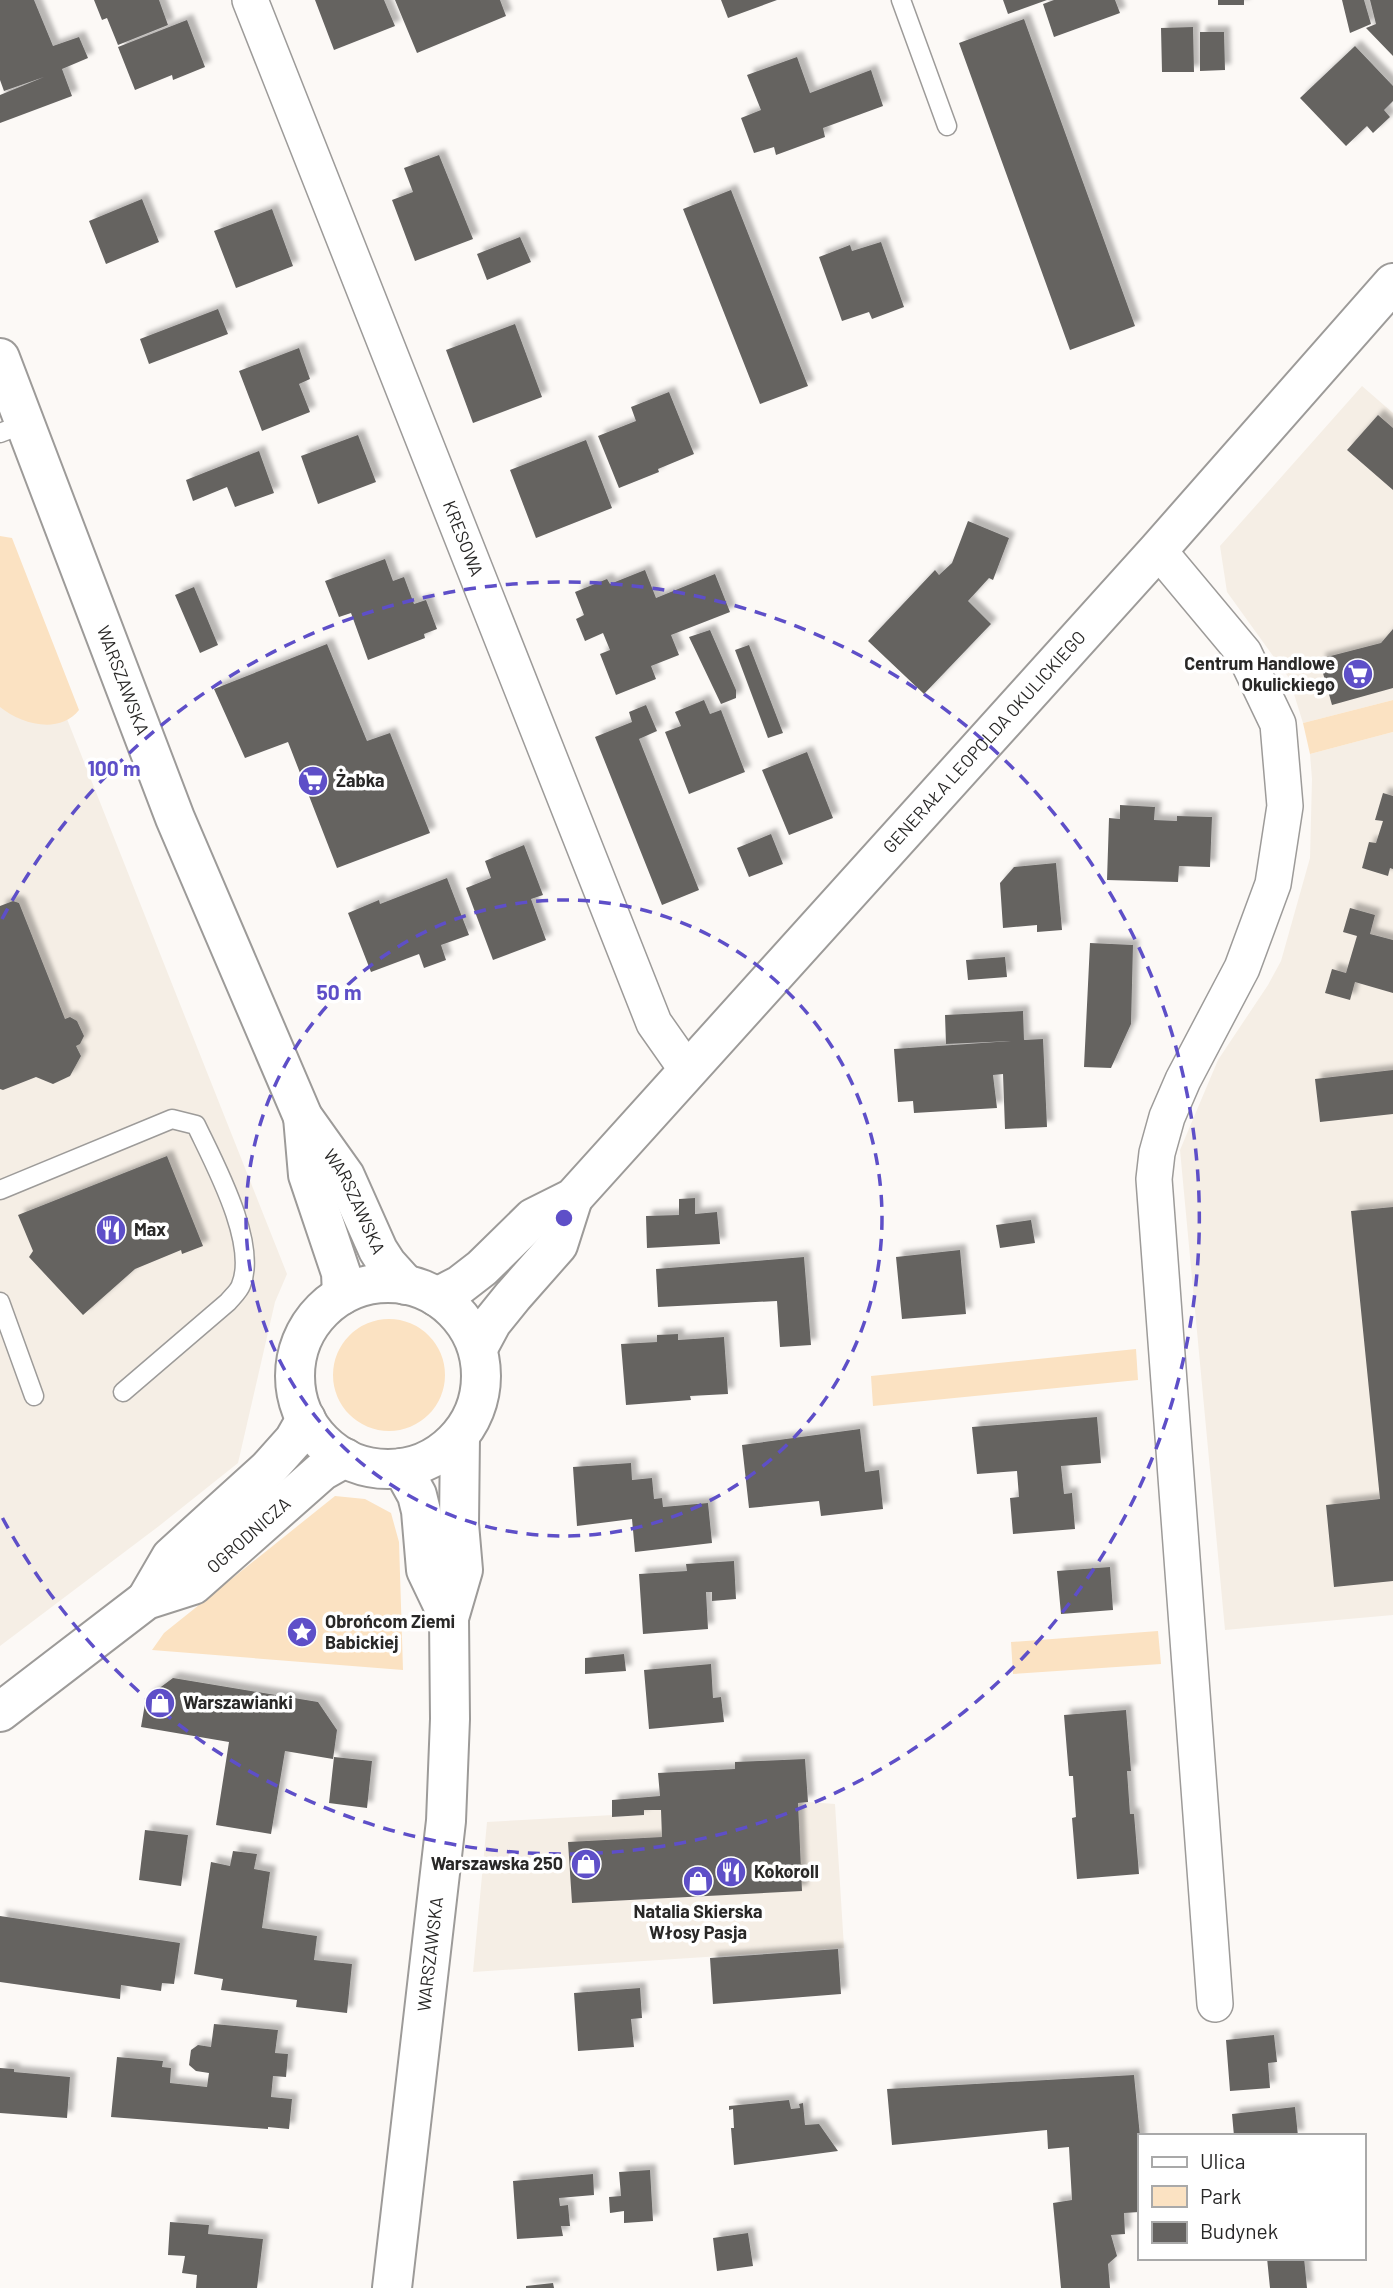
<svg xmlns="http://www.w3.org/2000/svg" width="1393" height="2288" viewBox="0 0 1393 2288" font-family="Barlow,sans-serif">
<style>
.built{fill:#f5eee5}
.green{fill:#fbe2c2}
.building{fill:#656361;filter:url(#shadow)}
.lines{fill:none;stroke-linecap:round;stroke-linejoin:round}
.service-casing{stroke:#9d9b99;stroke-width:21}
.minor-casing{stroke:#9d9b99;stroke-width:38}
.tertiary-casing{stroke:#9d9b99;stroke-width:42}
.secondary-casing{stroke:#9d9b99;stroke-width:42}
.service{stroke:#fff;stroke-width:18}
.minor{stroke:#fff;stroke-width:35}
.tertiary{stroke:#fff;stroke-width:38}
.secondary{stroke:#fff;stroke-width:38}
.ring{fill:none;stroke:#5e4fc8;stroke-width:3.5;stroke-dasharray:12 9}
.labels{text-anchor:middle;stroke-width:7;stroke-linejoin:round;paint-order:stroke}
.street-label{font-size:18px;fill:#292827;stroke:#fff}
.poi-label{font-size:18px;font-weight:bold;fill:#292827;stroke:#fff;text-anchor:start}
.centre{fill:#5e4fc8;stroke:#fff;stroke-width:3.5}
.ring-label{font-size:21px;text-anchor:middle;font-weight:bold;fill:#5e4fc8;stroke:#fff;stroke-width:7;stroke-linejoin:round;paint-order:stroke}
</style>
<defs>
<filter id="shadow"><feDropShadow dx="6" dy="-6" stdDeviation="2" flood-color="#0004"/></filter>
</defs>
<rect width="100%" height="100%" fill="#fcf9f6"/>
<path class="built" d="M1362 386 1393 413V700L1303 723 1289 678 1227 592 1220 546Z
M0 550 287 1274 275 1302 238 1463 159 1526 0 1646Z
M1393 732V1615L1225 1630 1180 1150 1218 1060 1268 985 1281 961 1310 858 1312 779 1310 754Z
M808 1802 835 1804 844 1948 473 1972 487 1822 613 1815V1817L644 1815V1810Z"/>
<path class="green" d="M0 536 12 538 79 710C59 735 21 724 0 707Z
M1393 700V732L1310 754 1303 723Z
M333 1375a56 56 0 1 1 112 0a56 56 0 1 1-112 0Z
M1136 1349 1138 1380 873 1406 871 1376Z
M335 1496 365 1499 391 1513 399 1542 403 1670 152 1650 164 1633Z
M1158 1631 1161 1664 1013 1674 1011 1642Z"/>
<path class="building" d="M0 0H34L53 46 79 37 88 58 62 69 72 96 0 123V95L44 77 4 91 0 80Z
M94 0H159L168 25 118 45 107 18 102 20Z
M315 0H384L395 26 334 50Z
M395 0H500L506 16 417 53Z
M721 0H777L728 18Z
M1003 0H1047L1008 14Z
M1054 0H1115L1120 13 1054 37 1043 4Z
M1218 0H1244V5H1218Z
M1342 0H1364L1371 24 1350 33Z
M1370 0H1393V56L1366 28 1376 24Z
M1024 19 1135 326 1070 350 959 43Z
M187 20 205 67 173 80 172 75 135 90 118 47Z
M1193 27 1194 72H1162L1161 28Z
M1200 32H1224L1225 70 1200 71Z
M1355 46 1393 86V101L1384 110 1390 117 1373 133 1367 126 1346 146 1300 98Z
M797 57 810 93 871 70 883 106 823 128 825 137 776 155 774 147 754 153 741 118 761 110 747 75Z
M439 155 473 239 415 261 392 200 413 192 404 168Z
M731 190 808 386 760 404 683 209Z
M142 199 159 242 106 264 89 221Z
M272 209 293 266 236 288 214 231Z
M520 237 531 262 487 280 477 254Z
M881 242 904 307 872 319 869 312 842 321 819 257 850 245 852 251Z
M218 309 228 334 149 364 140 339Z
M515 324 542 397 473 423 446 350Z
M299 348 310 379 299 384 310 412 262 431 239 371Z
M669 392 694 454 658 469 659 472 619 488 598 436 636 421 631 407Z
M1378 415 1393 428V490L1347 450Z
M358 435 376 482 318 504 301 456Z
M586 440 612 508 536 538 510 470Z
M259 451 274 493 235 507 227 487 193 501 186 480Z
M968 521 1009 538 993 580 989 578 968 601 991 624 924 694 868 641 935 570 939 575 952 563Z
M385 559 393 581 404 577 414 604 426 600 437 629 424 634 425 638 368 660 351 613 339 617 325 581Z
M645 570 656 598 715 574 730 612 671 635 679 655 651 666 656 679 616 695 600 654 610 650 603 633 585 641 576 619 584 615 575 592 607 579 610 584Z
M194 587 218 645 200 653 175 595Z
M1393 629V688L1332 705 1319 659 1381 643Z
M710 630 736 690V698L721 704 689 637Z
M327 644 367 741 390 733 430 833 337 868 288 742 245 758 214 689Z
M749 645 783 733 768 738 735 650Z
M704 700 710 714 721 710 745 772 689 794 665 732 681 726 675 712Z
M646 705 657 731 639 739 699 890 662 905 595 737 632 722 629 712Z
M807 752 833 818 789 835 762 770Z
M1383 793 1393 796V869L1390 868 1388 876 1362 868 1369 842 1376 843 1383 821 1375 820Z
M1120 805 1155 807 1154 820 1177 821V816L1212 817 1210 867 1179 866 1178 882 1107 880 1109 818 1120 819Z
M771 834 783 864 749 877 737 848Z
M524 845 543 895 531 899 546 940 493 960 466 888 491 878 485 861Z
M1056 863 1062 930 1037 932V925L1003 928 1000 883 1014 867Z
M447 878 469 935 441 945 446 960 424 968 419 954 371 972 348 913 379 900 380 904Z
M13 901 19 903 65 1019 70 1017 77 1021 84 1036 80 1044 76 1046 81 1056 70 1076 53 1084 36 1077 3 1090 0 1089V906Z
M1350 908 1375 915 1370 934 1393 940V993L1355 982 1350 1000 1325 993 1332 969 1346 973 1357 936 1343 932Z
M1090 943 1133 945 1131 1024 1111 1068 1084 1067Z
M1005 957 1007 977 968 980 966 960Z
M1023 1011 1024 1040 1043 1039 1047 1127 1005 1129 1003 1074 993 1075 997 1108 914 1113 913 1101 898 1102 894 1049 1011 1041 946 1044 945 1015Z
M1393 1070V1114L1320 1122 1315 1079Z
M167 1156 203 1246 182 1254 181 1250 135 1269 83 1315 29 1257 33 1251 18 1215Z
M695 1198V1214L717 1212 720 1244 647 1248 646 1216 679 1215V1199Z
M1393 1207V1581L1334 1587 1326 1505 1380 1499 1351 1211Z
M1031 1220 1035 1243 1000 1248 996 1225Z
M960 1250 966 1314 902 1319 896 1257Z
M804 1257 811 1345 780 1347 777 1301 658 1307 656 1269Z
M678 1334V1340L724 1337 728 1394 690 1396 691 1400 626 1405 621 1344 657 1342V1335Z
M1097 1417 1101 1463 1061 1466 1064 1494 1072 1493 1075 1529 1013 1534 1010 1498 1019 1497 1017 1471 977 1474 972 1427Z
M860 1429 865 1472 879 1470 883 1509 821 1516 819 1501 749 1508 742 1445Z
M631 1463 632 1480 652 1478 654 1499 662 1498 663 1507 708 1503 712 1543 635 1552 632 1519 577 1526 573 1467Z
M734 1561 736 1599 712 1601V1592H706L708 1629 643 1634 639 1574 687 1571 686 1564Z
M1110 1567 1113 1610 1061 1614 1057 1571Z
M624 1654 626 1671 585 1674V1658Z
M711 1664 713 1698 721 1697 724 1722 649 1729 644 1670Z
M173 1678 318 1702 337 1730 333 1759 285 1751 271 1834 216 1825 229 1742 141 1727 146 1698Z
M1126 1710 1131 1771H1127L1130 1814H1134L1139 1874 1077 1879 1072 1818 1076 1817 1073 1776H1069L1064 1715Z
M334 1757 372 1761 367 1808 329 1803Z
M805 1759 808 1802 798 1803 802 1891 572 1903 568 1842 662 1837 661 1810H644V1815L612 1817V1800L660 1796 658 1773 735 1769V1762Z
M145 1830 188 1835 181 1886 139 1880Z
M233 1851 257 1854 254 1869 270 1872 262 1928 317 1936 314 1960 352 1964 347 2013 296 2007 297 2000 221 1990 223 1979 194 1974 211 1862 230 1866Z
M0 1916 180 1943 174 1984 162 1983 161 1991 121 1985 120 1999 0 1982Z
M838 1949 841 1994 713 2004 710 1958Z
M640 1988 642 2018 631 2019 634 2047 578 2051 574 1993Z
M214 2024 278 2030 275 2053 288 2054 286 2077 273 2076 271 2097 292 2099 289 2129 268 2127V2129L111 2117 117 2057 163 2061 162 2067 171 2068 170 2083 207 2087 209 2073 196 2071 189 2065 191 2050 198 2045 211 2047Z
M1274 2035 1277 2062 1268 2063 1270 2088 1230 2091 1226 2040Z
M0 2068 14 2069V2072L70 2077 67 2118 0 2113Z
M1134 2075 1140 2136 1139 2212 1124 2213 1125 2234 1111 2235 1117 2256 1108 2264 1110 2288H1061L1053 2203 1072 2200 1069 2147 1048 2149 1047 2130 892 2145 887 2089Z
M789 2100 791 2109 800 2108 799 2104 803 2103 805 2125 819 2124 838 2151 734 2165 731 2128H734L733 2109 729 2110V2106Z
M1295 2107 1298 2136H1234L1232 2114Z
M650 2170 653 2221 624 2223V2211L610 2213 609 2197 621 2196 619 2172Z
M593 2174 594 2195 559 2198 560 2206 568 2205 570 2226H561L563 2236 517 2239 513 2181Z
M170 2222 209 2225 208 2234 263 2239 257 2288H196L197 2275 182 2273 185 2256 168 2255Z
M748 2233 753 2266 717 2271 713 2238Z
M1267 2258H1304L1307 2288H1270Z
M553 2283 554 2288H526V2286Z"/>
<g class="lines">
<g class="service-casing">
<path id="service" d="M901 0 947 126
M0 433 26 423
M0 1190 172 1119 196 1125C214 1163 258 1243 241 1285 239 1291 232 1297 228 1302L123 1392
M0 1302 34 1396"/>
</g>
<g class="minor-casing">
<g id="minor">
<path id="s1" d="M250 0 654 1023 687 1070"/>
<path d="M1158 550 1244 653 1278 724 1285 806 1273 884 1242 968 1183 1080 1167 1117 1157 1153 1154 1179 1215 2004"/>
</g>
</g>
<g class="tertiary-casing">
<g id="tertiary">
<path d="M146 1600 171 1557 268 1469 294 1440 306 1419"/>
<path id="s2" d="M0 1712 146 1600 193 1585 322 1471 345 1458"/>
</g>
</g>
<g class="secondary-casing">
<g id="secondary">
<path id="s3" d="M0 358 175 818 303 1117 345 1176 378 1250 387 1264 406 1285"/>
<path d="M303 1117 308 1175 341 1273 342 1295"/>
<circle cx="388" cy="1376" r="93"/>
<path id="s4" d="M437 1297 460 1285 482 1268 533 1218 573 1198 1158 550 1393 283"/>
<path d="M478 1348 492 1322 513 1296 558 1245 573 1198"/>
<path d="M402 1468 417 1495 421 1511 426 1570 449 1618"/>
<path id="s5" d="M392 2288 446 1821 450 1719 449 1618 463 1570 459 1524 460 1436"/>
</g>
</g>
<use href="#service" class="service"/>
<use href="#minor" class="minor"/>
<use href="#tertiary" class="tertiary"/>
<use href="#secondary" class="secondary"/>
</g>
<g class="ring">
<circle cx="564" cy="1218" r="318"/>
<path d="M2 919A636 636 0 1 1 2 1517"/>
</g>
<defs>
<g id="supermarket-disc" transform="scale(1.575)"><circle r="9.5" fill="#5e4fc8" stroke="#fff"/><path d="M-6-5.5h2.5l.6 2H6L4.5 2H-2.5L-4.4-4H-6ZM-1.5 3.2a1.3 1.3 0 1 0 .1 0ZM3 3.2a1.3 1.3 0 1 0 .1 0Z" fill="#fff"/></g>
<g id="restaurant-disc" transform="scale(1.575)"><circle r="9.5" fill="#5e4fc8" stroke="#fff"/><path d="M-5-6h1v4h1v-4h1v4h1v-4h1v5L-1.5 .5V6h-2V.5L-5-1ZM5-6V6H3V1.5H1.5Q1.5-4 5-6Z" fill="#fff"/></g>
<g id="sight-disc" transform="scale(1.575)"><circle r="9.5" fill="#5e4fc8" stroke="#fff"/><path d="M0-6L1.8-2.2L6-1.7L2.9 1.2L3.7 5.4L0 3.3L-3.7 5.4L-2.9 1.2L-6-1.7L-1.8-2.2Z" fill="#fff"/></g>
<g id="shop-disc" transform="scale(1.575)"><circle r="9.5" fill="#5e4fc8" stroke="#fff"/><path d="M-5-2.5h2.3a2.7 3.5 0 0 1 5.4 0H5L5.5 6h-11ZM-1.5-2.5h3a1.5 2.3 0 0 0-3 0Z" fill="#fff"/></g>
</defs>
<g fill-rule="evenodd">
<use href="#supermarket-disc" x="1358" y="674"/>
<use href="#supermarket-disc" x="313" y="781"/>
<use href="#restaurant-disc" x="111" y="1230"/>
<use href="#sight-disc" x="302" y="1632"/>
<use href="#shop-disc" x="160" y="1703"/>
<use href="#shop-disc" x="586" y="1864"/>
<use href="#restaurant-disc" x="731" y="1872"/>
<use href="#shop-disc" x="698" y="1881"/>
</g>
<g class="labels">
<g class="street-label">
<text dy="6" stroke="none"><textPath href="#s1" startOffset="579">KRESOWA</textPath></text>
<text dy="6" stroke="none"><textPath href="#s3" startOffset="345">WARSZAWSKA</textPath></text>
<text dy="6" stroke="none"><textPath href="#s4" startOffset="784">GENERAŁA LEOPOLDA OKULICKIEGO</textPath></text>
<text dy="6" stroke="none"><textPath href="#s3" startOffset="917">WARSZAWSKA</textPath></text>
<text dy="6" stroke="none"><textPath href="#s2" startOffset="308">OGRODNICZA</textPath></text>
<text dy="6" stroke="none"><textPath href="#s5" startOffset="336">WARSZAWSKA</textPath></text>
</g>
<g class="poi-label">
<text x="1335" y="670" text-anchor="end">Centrum Handlowe<tspan x="1335" dy="21">Okulickiego</tspan></text>
<text x="336" y="787">Żabka</text>
<text x="134" y="1236">Max</text>
<text x="325" y="1628">Obrońcom Ziemi<tspan x="325" dy="21">Babickiej</tspan></text>
<text x="183" y="1709">Warszawianki</text>
<text x="563" y="1870" text-anchor="end">Warszawska 250</text>
<text x="754" y="1878">Kokoroll</text>
<text x="698" y="1918" text-anchor="middle">Natalia Skierska<tspan x="698" dy="21">Włosy Pasja</tspan></text>
</g>
</g>
<circle cx="564" cy="1218" r="10" class="centre"/>
<g class="ring-label">
<text x="114" y="776">100 m</text>
<text x="339" y="1000">50 m</text>
</g>
<rect x="1138" y="2134" width="228" height="126" fill="#ffffff" stroke="#a9a9a9" stroke-width="2"/>
<rect x="1152" y="2157" width="35" height="10" fill="#ffffff" stroke="#a9a9a9" stroke-width="2"/>
<text x="1200" y="2169" font-size="21" fill="#292827">Ulica</text>
<rect x="1152" y="2186" width="35" height="21" fill="#fbe2c2" stroke="#a9a9a9" stroke-width="2"/>
<text x="1200" y="2204" font-size="21" fill="#292827">Park</text>
<rect x="1152" y="2222" width="35" height="21" fill="#656361" stroke="#a9a9a9" stroke-width="2"/>
<text x="1200" y="2239" font-size="21" fill="#292827">Budynek</text>
</svg>
